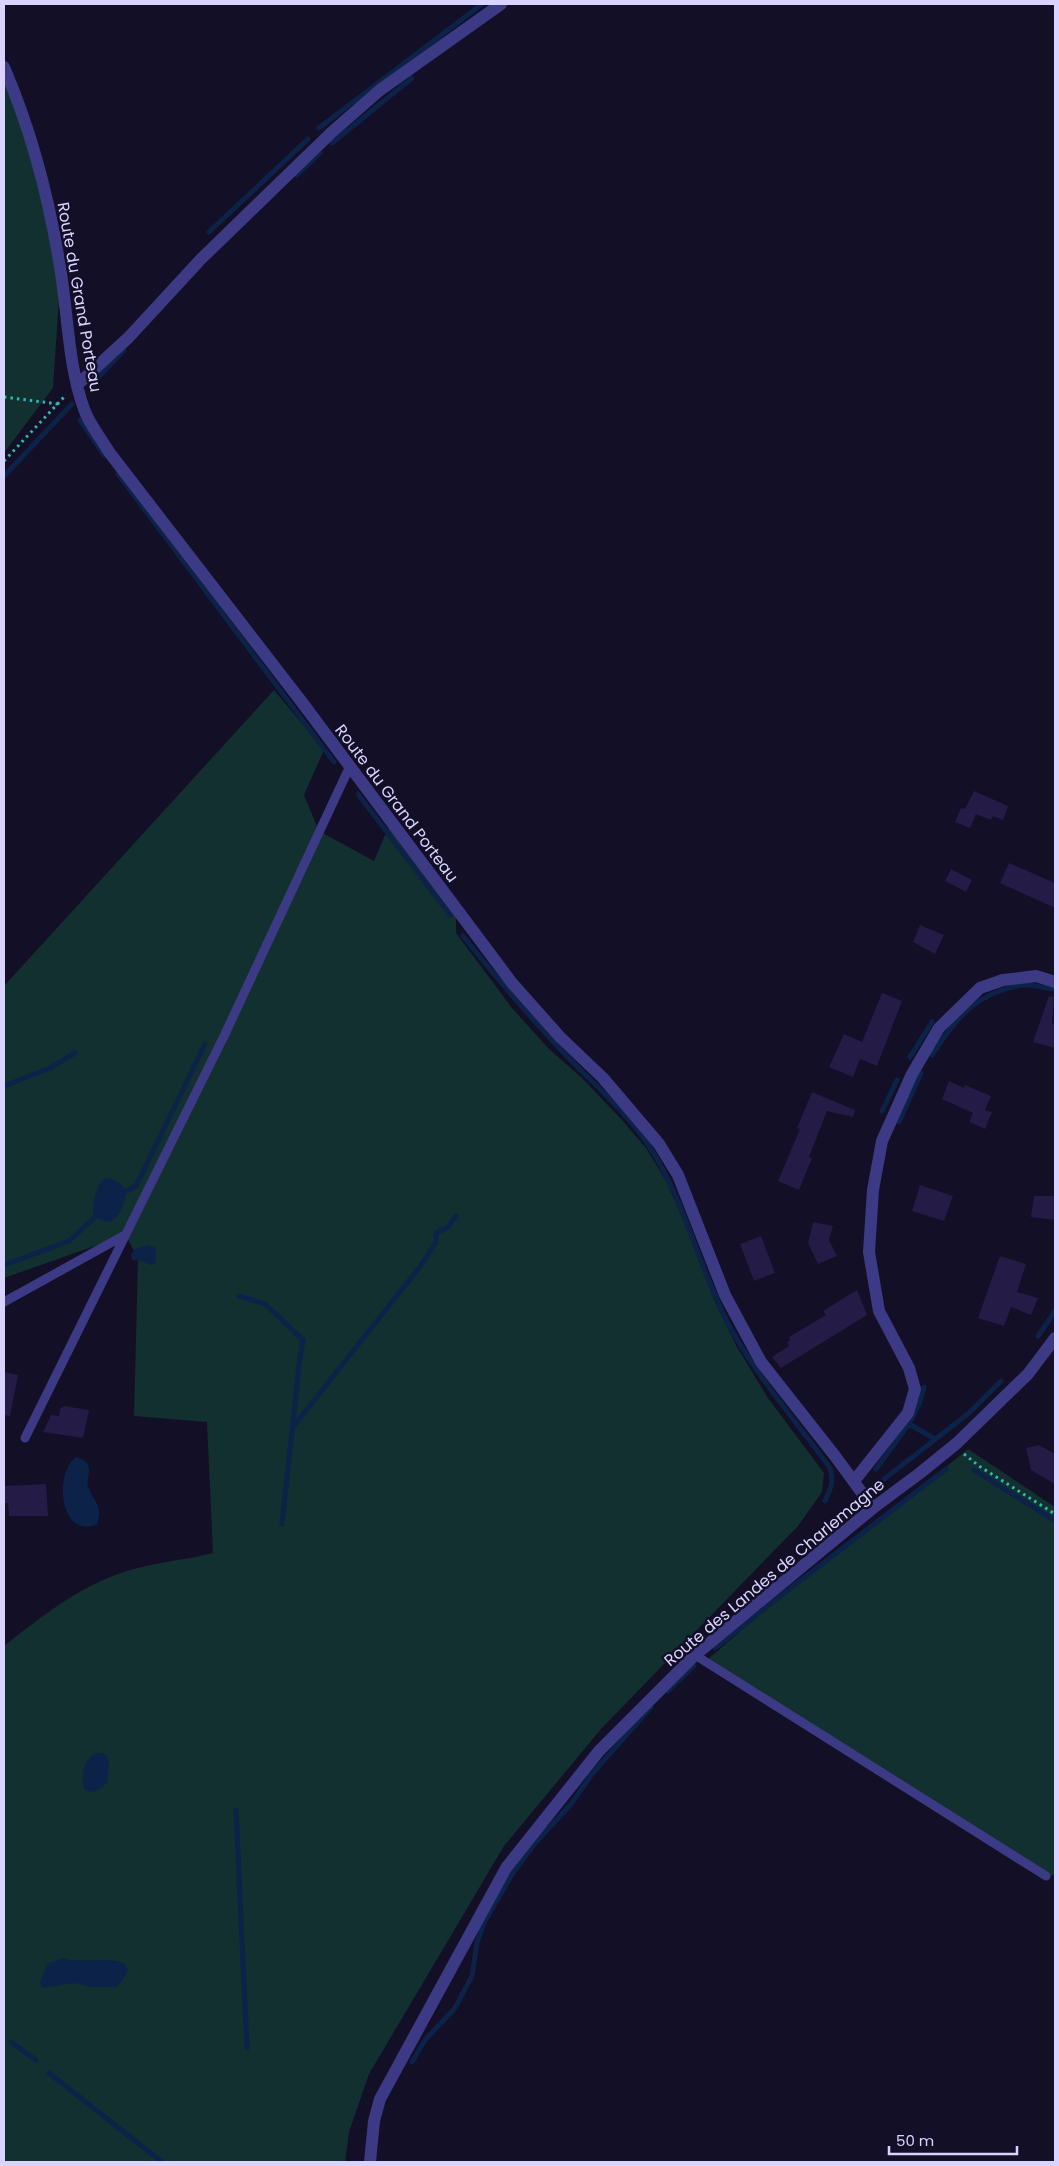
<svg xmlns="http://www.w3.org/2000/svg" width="1059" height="2166" viewBox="0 0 1059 2166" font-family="Poppins,sans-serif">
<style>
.green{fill:#12302f}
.water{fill:#0c2248}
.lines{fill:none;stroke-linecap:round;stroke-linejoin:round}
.stream{stroke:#0c2248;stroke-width:5}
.building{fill:#241b47}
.path{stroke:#2fb8b0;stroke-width:3;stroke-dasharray:2.5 4;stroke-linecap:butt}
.service{stroke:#3d3a85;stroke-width:9}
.minor{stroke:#3d3a85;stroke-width:12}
.labels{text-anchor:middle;stroke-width:5;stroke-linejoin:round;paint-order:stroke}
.street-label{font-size:16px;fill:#d9d4ff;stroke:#130f26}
</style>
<rect width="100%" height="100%" fill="#130f26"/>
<path class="green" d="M4 67 16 94 61 268 53 388 4 453Z
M274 690 324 750 304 795 319 831 374 861 391 821 456 914V933L512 1008 549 1049 582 1078 622 1120 646 1148 666 1181 682 1217 715 1302 737 1347 768 1398 824 1473 822 1492 798 1526 601 1729 504 1846 369 2074 349 2132 345 2162H4V1646C46 1613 88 1579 142 1567 165 1561 190 1559 213 1553L207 1422 134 1416 138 1259 126 1235 4 1278V986Z
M968 1449 1055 1507V1875L1046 1876 706 1661 784 1593 885 1516Z"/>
<path class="water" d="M110 1178 121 1184 127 1191C123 1210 113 1235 93 1213 93 1200 95 1188 104 1179Z
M148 1245 156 1248 155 1263 151 1265 142 1261 132 1260 131 1255 135 1249Z
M77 1457C81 1459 85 1460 87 1463 92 1470 86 1479 88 1486 93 1502 104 1505 97 1524 58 1541 54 1468 77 1457Z
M101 1753 107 1756 109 1762 107 1783C99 1790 95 1794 85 1790 80 1776 83 1764 93 1754Z
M62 1958C83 1964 104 1956 124 1963L128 1969 123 1980 116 1987H90L75 1983 42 1988 40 1982 47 1964Z"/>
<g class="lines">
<path class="stream" d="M319 128 482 4
M332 143 412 78
M297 175 320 153
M209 232 308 139
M93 383 124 350
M80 420 104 455
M118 474 334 762
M4 476 72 404
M358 794 450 915
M463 936C495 976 527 1014 562 1051 591 1082 625 1110 649 1146 686 1202 699 1270 731 1329 758 1378 797 1422 830 1468 834 1482 831 1488 825 1501
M932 1055C950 1028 967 1002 1000 991 1008 988 1017 985 1026 985 1035 985 1044 988 1053 989
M910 1057 932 1022
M4 1086 50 1068 75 1053
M882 1111 897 1080
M899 1122 921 1073
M127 1191 136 1186 205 1044
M4 1265 69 1241 96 1216
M239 1296 265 1304 303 1340 299 1365 282 1524
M1038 1336 1055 1311
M924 1387 920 1402 909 1424 935 1439
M293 1427 422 1264 436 1242V1233L448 1227 456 1216
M876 1469 909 1424
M974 1470 1055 1521
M883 1480 969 1413 1001 1381
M715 1648 784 1593 946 1469
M668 1691 694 1666
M236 1810 247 2048
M11 2042 36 2060
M412 2062 425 2040 455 2008 472 1976 477 1942 485 1921 513 1873 536 1842 571 1804 592 1774 651 1707
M49 2073 162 2162"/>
</g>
<path class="building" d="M974 791 1008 806 1003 820 993 816 991 820 976 814 970 828 955 822 961 808 965 809Z
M1009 863 1055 883V908L1000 883Z
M951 869 972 880 966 892 945 881Z
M920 925 944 935 935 954 913 942Z
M882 993 902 1001 877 1066 860 1059 853 1077 829 1067 844 1034 862 1042Z
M1049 996 1054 997 1052 1024 1055 1025V1048L1033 1042Z
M949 1081 964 1088 965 1085 991 1096 985 1110 992 1112 985 1129 969 1122 973 1113 942 1099Z
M812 1092 855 1110 853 1117 827 1111 809 1157 812 1158 799 1190 778 1181 800 1129 797 1128Z
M920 1185 953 1196 944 1221 912 1211Z
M1034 1196H1055V1220L1031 1217Z
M813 1222 833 1226 829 1240 837 1256 818 1264 808 1243Z
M761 1236 775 1273 754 1281 740 1244Z
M1000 1256 1026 1264 1017 1292 1038 1298 1031 1315 1011 1307 1004 1326 978 1318Z
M857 1290 867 1315 781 1368 772 1357 789 1346 787 1342 790 1340 789 1337 826 1315 823 1311Z
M4 1372 18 1375 10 1416 4 1415Z
M64 1406 89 1410 83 1438 43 1432 51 1415 59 1416 60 1409Z
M1039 1445 1055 1454V1484L1031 1470 1026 1448Z
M46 1484 48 1516H9L8 1503H4V1486Z"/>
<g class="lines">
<path class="path" d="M4 397 58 404
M4 461 65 396
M964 1454 979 1466 1055 1514"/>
<path class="service" d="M4 1302 125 1235
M25 1438 225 1034 350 766
M695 1655 1046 1876"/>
<path class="minor" d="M4 67C32 132 49 198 60 267 68 314 68 365 84 409 89 424 101 438 109 452L301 701 512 983 560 1037 603 1078 659 1144 678 1175 725 1295 761 1362 835 1456 873 1508
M77 385 129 337 201 259 332 132 380 90 501 4
M854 1481 908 1413 915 1389 909 1368 879 1311 869 1252 873 1190 882 1141 912 1074 939 1028 980 988 1003 980 1036 976 1055 982
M370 2162 374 2121 380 2099 506 1868 599 1751 695 1655 873 1508 920 1473 957 1443 1028 1374 1055 1338"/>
</g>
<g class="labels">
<g class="street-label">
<text transform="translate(80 297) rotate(80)" y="6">Route du Grand Porteau</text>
<text transform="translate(397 803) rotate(53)" y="6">Route du Grand Porteau</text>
<text transform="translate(774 1572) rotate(-40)" y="6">Route des Landes de Charlemagne</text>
</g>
</g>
<rect width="1059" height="2166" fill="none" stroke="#d9d4ff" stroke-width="10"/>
<path d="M889 2146v8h128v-8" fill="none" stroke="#d9d4ff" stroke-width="2.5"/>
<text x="896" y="2146" font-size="15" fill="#d9d4ff" stroke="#130f26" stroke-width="4" paint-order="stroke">50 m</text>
</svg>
